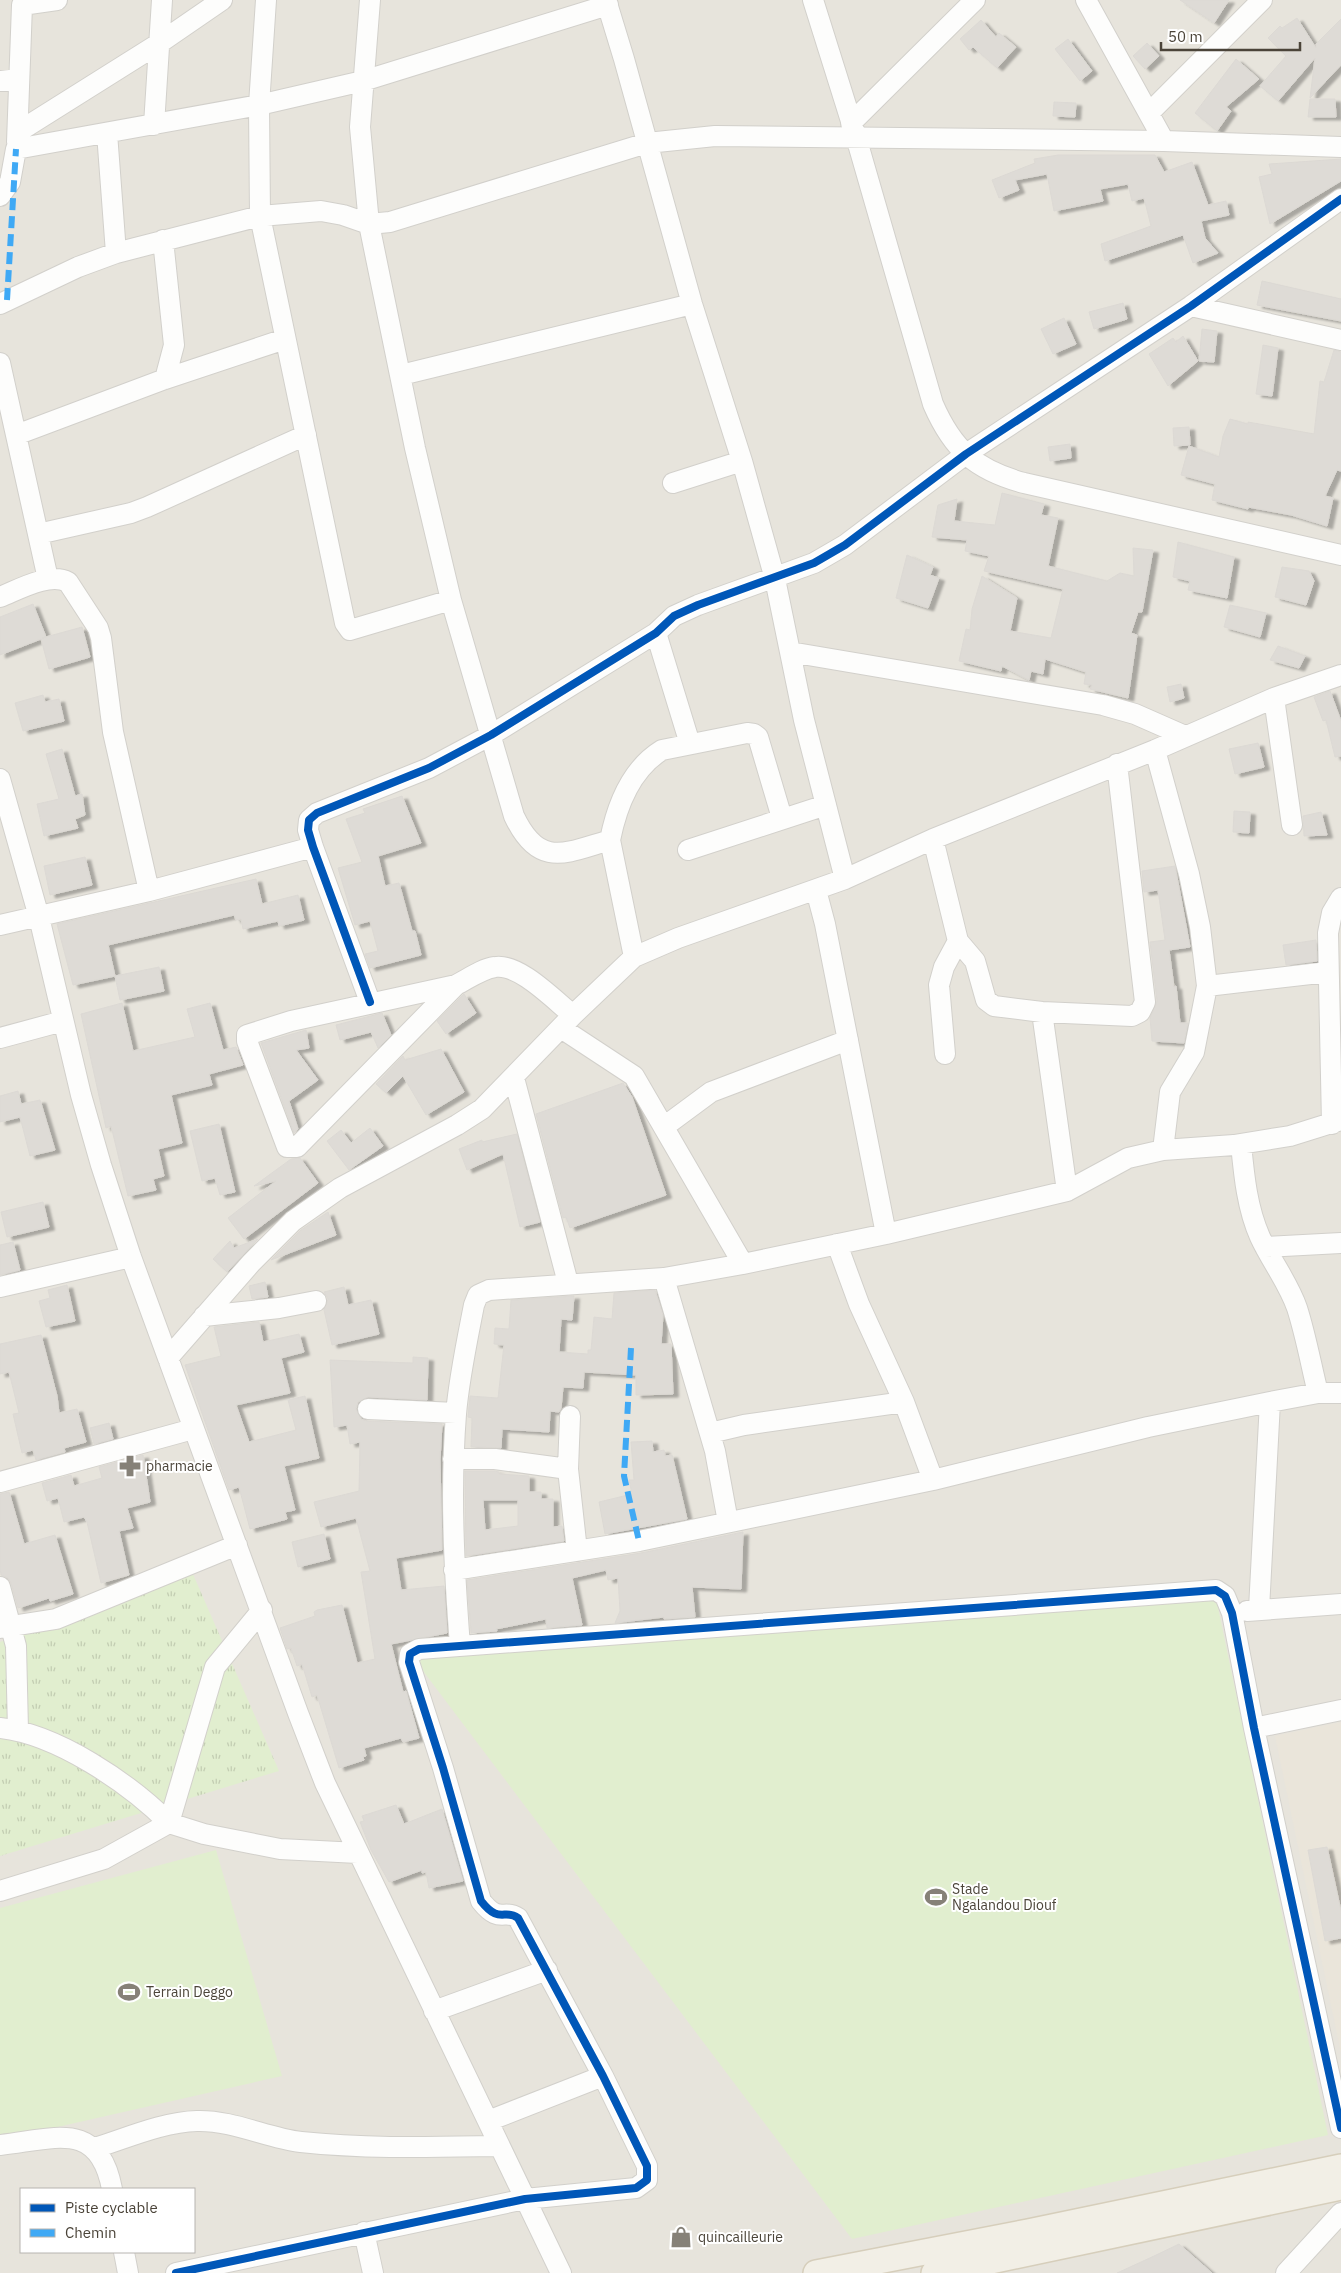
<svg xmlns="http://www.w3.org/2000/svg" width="1341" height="2273" viewBox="0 0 1341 2273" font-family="'IBM Plex Sans',sans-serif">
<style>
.residential{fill:#e7e4dc;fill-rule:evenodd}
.education{fill:#eae5da}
.grass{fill:url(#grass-tufts)}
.garden{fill:#e1eecf}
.building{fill:#dedbd6;stroke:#dcd9d4;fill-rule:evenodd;filter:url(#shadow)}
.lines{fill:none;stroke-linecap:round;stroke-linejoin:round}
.minor-casing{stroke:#d2d0cb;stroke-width:22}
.major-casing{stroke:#d6cebb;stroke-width:28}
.minor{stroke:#fdfdfc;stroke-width:20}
.major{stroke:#f2efe6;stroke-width:25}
.quiet{stroke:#3fa9f5;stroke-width:6;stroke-dasharray:12 6;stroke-linecap:butt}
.cycleway-casing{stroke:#fff;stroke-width:11}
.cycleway{stroke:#0057b8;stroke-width:8}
.labels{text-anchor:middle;stroke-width:4;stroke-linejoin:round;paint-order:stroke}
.poi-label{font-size:14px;fill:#4b4439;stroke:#fff;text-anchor:start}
</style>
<defs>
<pattern id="grass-tufts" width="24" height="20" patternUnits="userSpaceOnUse" patternTransform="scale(1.25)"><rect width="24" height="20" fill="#e1eecf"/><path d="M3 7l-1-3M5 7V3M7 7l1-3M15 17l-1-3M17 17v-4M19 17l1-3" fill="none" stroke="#c3cdb2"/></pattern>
<filter id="shadow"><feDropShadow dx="5.5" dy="3" stdDeviation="1" flood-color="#0004"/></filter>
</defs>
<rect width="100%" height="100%" fill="#f4f2ee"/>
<path class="residential" d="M0 0H1341V2273H0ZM21 2189H194V2252H21Z"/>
<path class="education" d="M1341 1722V2053L1275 1736Z"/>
<path class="grass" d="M192 1572 279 1771 0 1856V1642Z"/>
<path class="garden" d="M1216 1598 1328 2135 852 2239 414 1659Z
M216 1850 282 2076 0 2140V1908Z"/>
<path class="building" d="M1180 0H1229L1214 23Z
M1297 18 1316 48V44L1341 19V65L1310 98 1315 58 1278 101 1260 86 1286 56 1268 38 1280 26 1282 28Z
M981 20 996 37 999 33 1016 47 997 68 973 47 969 50 960 39Z
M1068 39 1092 71 1080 81 1055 49Z
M1147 43 1159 56 1145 69 1133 56Z
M1236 59 1259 79 1226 107 1231 111 1217 131 1195 113Z
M1310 99H1335L1336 117H1308Z
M1054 102 1076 103 1075 117 1053 116Z
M1058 155H1155L1164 172 1192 162 1208 205 1226 201 1229 215 1201 221 1205 238 1218 253 1193 263 1183 235 1105 261 1101 244 1151 226 1144 198 1132 201 1128 184 1100 189 1103 201 1054 211 1047 174 1015 180 1019 190 999 198 992 180 1035 163 1034 159Z
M1341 159V181L1270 224 1259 177 1272 174 1269 164Z
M1262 281 1341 299V321L1257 305Z
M1123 303 1127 319 1094 329 1089 312Z
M1064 318 1076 344 1053 354 1041 329Z
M1202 329 1217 331 1214 362 1199 361Z
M1183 336 1198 361 1168 386 1149 354 1173 338 1176 342Z
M1263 345 1278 348 1272 396 1256 394Z
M1334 350 1341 352V471L1337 470 1325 496 1333 498 1327 526 1291 515 1248 507V509L1212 500 1215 484 1181 475 1189 446 1219 457 1223 436 1230 419 1248 424V422L1314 434 1320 381 1324 382Z
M1189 427 1190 445 1174 446 1173 428Z
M1070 444 1071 458 1050 461 1048 447Z
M1002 493 1044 504 1041 515 1058 518 1048 566 1107 581 1120 573 1134 576 1133 548 1153 550 1142 612H1138L1131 633 1137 635 1128 698 1090 689 1092 685 1084 684 1086 672 1045 659 1043 674 1031 671 1029 680 1002 666 1001 671 959 661 966 629 970 630 972 609 982 576 1017 598 1010 631 1051 638 1063 589 984 571 989 556 965 551 967 540 932 537 938 505 957 499 954 521 995 525Z
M1178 542 1234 557 1227 598 1188 590 1190 581 1173 577Z
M907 555 933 567 930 575 939 578 928 608 896 598Z
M1282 567 1309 571 1314 581 1306 605 1275 597Z
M33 604 46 637 42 638 82 627 90 657 49 669 41 639 0 655V617Z
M1230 605 1266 613 1260 637 1224 627Z
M1278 646 1305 656 1299 668 1270 660Z
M1181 684 1184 698 1170 702 1167 687Z
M1330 691 1341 721V756L1335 757 1326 720 1323 721 1314 697Z
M43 695 45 702 59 699 64 721 23 731 15 703Z
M1258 743 1264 767 1235 774 1229 749Z
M62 749 75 796 82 794 85 815 75 819 78 828 44 836 37 804 59 799 46 754Z
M402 796 421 843 378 856 385 886 399 883 412 931H415L421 955 370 968 365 954 378 951 370 921 355 925 338 868 362 862 346 819 365 813 363 809Z
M1234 811 1250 812 1249 833 1233 832Z
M1321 812 1327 835 1304 836 1303 816Z
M85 857 92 885 50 895 44 866Z
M1175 866 1190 947 1169 950 1174 987 1176 986 1180 1023H1188L1184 1043 1152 1041 1150 1018 1157 1001 1150 942 1165 940 1158 890 1144 892 1142 871Z
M256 879 262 904 298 895 304 920 279 926 278 921 243 929 241 919 236 920 234 915 108 945 115 976 159 967 164 991 120 1000 115 976 73 985 57 924Z
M1316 940 1317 961 1286 965 1283 945Z
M464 994 476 1013 446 1034 437 1021Z
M122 1003 133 1051 195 1037 187 1009 210 1003 223 1050 236 1047 243 1065 209 1074 212 1085 171 1095 182 1143 158 1149 164 1176 153 1179 156 1190 128 1196 111 1126 106 1128 81 1014Z
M382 1013 391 1035 378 1048 371 1032 340 1040 336 1025Z
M306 1030 309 1048 296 1050 318 1080 289 1101 298 1129 294 1133 261 1043Z
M441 1049 464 1092 426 1115 403 1076 386 1093 376 1084 403 1056 405 1060Z
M623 1083 632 1097 666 1195 570 1228 566 1217 563 1218 536 1114Z
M18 1091 21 1104 40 1100 55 1150 30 1156 20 1117 0 1122V1096Z
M219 1124 235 1192 220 1195 215 1178 202 1181 190 1131Z
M370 1128 383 1146 349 1170 327 1141 341 1130 351 1143Z
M517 1134 540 1222 520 1227 503 1154 467 1170 459 1149 482 1140V1142Z
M300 1158 318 1183 244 1239 228 1218 276 1181 254 1186 291 1159Z
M43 1202 49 1227 7 1237 1 1212Z
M328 1212 336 1235 271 1260 301 1230Z
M258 1239 227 1272 213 1259 230 1241 234 1248Z
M13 1242 20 1270 0 1275V1245Z
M265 1282 268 1297 252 1299 249 1286Z
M67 1285 75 1321 46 1327 39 1301 50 1298 48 1290Z
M344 1287 348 1305 371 1300 379 1334 332 1345 324 1310 328 1299 324 1292Z
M655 1290 663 1315 661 1344H671L673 1394 636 1395V1375L584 1372 583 1388 563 1387 561 1408 559 1412 550 1411 549 1432 502 1429 501 1448 471 1447 472 1418 468 1417 470 1396 498 1398 504 1345 494 1344 495 1328 509 1329 511 1300 574 1296 572 1320 561 1319 559 1352 588 1354V1350H591L594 1317 612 1319 614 1293Z
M259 1322 263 1342 299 1334 304 1352 281 1358 290 1393 236 1405 249 1442 296 1430 288 1400 305 1396 319 1458 284 1466 295 1510 285 1512 287 1519 250 1529 239 1487 229 1490 185 1365 221 1356 214 1327Z
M41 1335 57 1396 59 1413 77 1409 86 1442 64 1448 65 1452 36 1460 33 1450 22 1453 13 1414 19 1413 9 1372 0 1374V1344Z
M413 1357 428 1358 427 1400 368 1397 358 1402 356 1409 361 1419 367 1421 442 1424 440 1460 442 1550 396 1558 401 1590 444 1586 447 1633 391 1644 403 1692 406 1691 419 1738 403 1742 401 1738 364 1748 366 1756 363 1757 364 1760 339 1768 317 1695 312 1697 302 1664 297 1666 291 1648 287 1649 280 1628 315 1616 314 1612 317 1610 342 1605 357 1663 375 1659 361 1572 370 1571 356 1518 321 1527 314 1502 359 1491 360 1442 350 1444 347 1425 334 1427 330 1360 413 1363Z
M109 1423 113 1439 94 1444 90 1428Z
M652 1441 653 1452 664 1450 665 1456 672 1455 687 1519 605 1534 599 1502 632 1494 629 1480H634L631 1442Z
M143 1455 150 1502 127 1508 133 1528 119 1531 129 1575 101 1583 87 1522 84 1517 64 1522 58 1498 47 1501 42 1483 71 1475 74 1486 102 1478 99 1467Z
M465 1471H494L499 1472V1474L529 1476V1492H541V1499H553V1527L562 1526 564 1541 466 1556ZM483 1500H518V1526L485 1530Z
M9 1492 24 1544 55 1535 73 1594 50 1601 49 1598 18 1608 11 1583 8 1578 1 1575 0 1569V1494Z
M743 1532 741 1589 692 1587 695 1617 664 1619V1617L615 1623 620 1611 618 1578 608 1580 606 1570 572 1578 582 1625 547 1628 546 1619 496 1629 497 1631 471 1633 467 1580 641 1553Z
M324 1534 330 1559 298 1567 292 1542Z
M396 1805 404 1824 442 1809 463 1881 429 1888 426 1872 422 1873V1870L389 1882 371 1850 360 1822 364 1821 362 1816Z
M1327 1847 1341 1911V1938L1325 1941 1308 1850Z
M1179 2244 1212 2273H1117L1154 2256Z"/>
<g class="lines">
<g class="minor-casing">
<path id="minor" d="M266 0 259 105 260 216 345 623 350 630 451 600
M370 0 360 127 369 224 415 448 451 600 514 816C539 869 565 853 610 840
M606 0 624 59 692 304 742 461 775 579 804 720 845 879
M813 0 856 137 933 404C953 450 976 470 1024 483L1341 555
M1086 0 1164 141
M0 81 19 79
M1149 113 1262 0
M851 123 975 0
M154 125 162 0
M18 132 158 44 222 0
M107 133 116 253
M17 142 22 5 57 0
M0 196 10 182 16 149 259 105 363 81 608 5
M163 240 174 345 165 379
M0 304 78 267 116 253 260 216 321 211 343 215 369 224 390 222 647 143 715 136 1164 141 1341 147
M1191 306 1341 340
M0 363 48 579
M401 375 692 304
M16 435 165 379 285 339
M673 483 742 461
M38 534 131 513 147 507 306 435
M0 597C18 590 49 572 68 582L98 628 101 638 113 732 149 891
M656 633 690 744
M790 652 1103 705 1135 714 1185 736
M1274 698 1292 825
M1155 750 1189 874 1200 927 1207 986 1194 1052 1170 1092 1163 1150
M0 779 39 917 81 1095 101 1165 131 1257 298 1713 325 1783 561 2273
M933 839 958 941 975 961 986 1000 994 1006 1042 1012 1132 1016 1140 1012 1145 1002 1117 764
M688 850 826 805
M816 890 825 924 886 1234
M0 925 149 891 313 847
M634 957 610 840C617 805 631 769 662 750L747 733 754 734 758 737 782 818
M456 985 291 1021 247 1035V1041L287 1147H297L456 985C468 979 481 969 495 967 519 963 554 1000 573 1015
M1207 986 1328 972
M370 1002 313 847 308 830 309 820 317 813 429 768 491 735 656 633 674 616 698 605 814 563 845 545 966 454 1191 306 1341 199
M1042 1012 1067 1191
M561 1028 634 1076 743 1264
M0 1038 63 1021
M945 1054 939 985 944 967 958 941
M514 1078 568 1283
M1332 1124 1328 933 1332 913 1341 898
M665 1126 711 1092 848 1040
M1241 1144C1244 1175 1247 1208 1260 1237 1271 1261 1288 1282 1297 1308 1306 1336 1311 1365 1318 1393
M837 1244 859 1304 904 1402 933 1480
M1265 1247 1341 1243
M664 1278 715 1451 728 1522
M0 1287 131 1257
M204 1316 279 1308 316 1301
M168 1358 251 1263 293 1221 340 1188 457 1125 482 1109 573 1015 634 957 678 938 845 879 933 839 1155 750 1274 698 1341 675
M368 1409 456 1413
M570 1416 568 1469 577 1551
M710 1433 744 1425 904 1402
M453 1459H495L568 1469
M0 1482 193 1429
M454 1570 639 1541 933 1480 1148 1427 1270 1402 1318 1393H1341
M0 1587 16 1646 18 1730
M1259 1609 1270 1402
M1247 1611 1341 1604
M0 1628 56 1619 237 1545
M460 1646C454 1568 450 1492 456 1414 459 1378 467 1341 474 1305L478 1295 489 1290 664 1278 743 1264 886 1234 1067 1191 1128 1158 1163 1150 1234 1145 1290 1136 1341 1120
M0 1728C57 1734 129 1783 169 1823L215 1667 262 1610
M1254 1728 1341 1710
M0 1891 104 1859 169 1823 204 1834 280 1849 358 1853
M434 2011 547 1970
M488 2121 603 2076
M0 2145C54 2139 99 2119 112 2189
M95 2148C127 2138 163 2122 197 2121 233 2120 267 2138 301 2142 367 2149 433 2147 499 2146
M364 2232 373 2273
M124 2252 128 2273
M176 2273 525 2199 636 2188 647 2180V2166L603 2076 518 1918C504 1908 500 1925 481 1901L443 1768 409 1662 410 1654 419 1649 1216 1590 1225 1596 1232 1613 1254 1728 1341 2128
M1286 2273 1341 2213"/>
</g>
<g class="major-casing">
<path id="major" d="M816 2273 1028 2232 1341 2167
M934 2273 1341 2187"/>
</g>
<use href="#minor" class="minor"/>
<use href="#major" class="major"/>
<path class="quiet" d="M7 300 16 149
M631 1348 624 1476 639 1541"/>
<g class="cycleway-casing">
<path id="cycleway" d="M370 1002 313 847 308 830 309 820 317 813 429 768 491 735 656 633 674 616 698 605 814 563 845 545 966 454 1191 306 1341 199
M176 2273 525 2199 636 2188 647 2180V2166L603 2076 518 1918C504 1908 500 1925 481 1901L443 1768 409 1662 410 1654 419 1649 1216 1590 1225 1596 1232 1613 1254 1728 1341 2128"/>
</g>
<use href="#cycleway" class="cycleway"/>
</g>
<defs>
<g id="pharmacy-bare" transform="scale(1.725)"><path d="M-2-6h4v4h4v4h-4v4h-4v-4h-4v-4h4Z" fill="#868178" stroke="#fff" stroke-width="2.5" paint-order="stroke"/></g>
<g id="stadium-bare" transform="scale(1.725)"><path d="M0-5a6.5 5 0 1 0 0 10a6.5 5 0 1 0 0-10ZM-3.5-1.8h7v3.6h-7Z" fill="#868178" stroke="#fff" stroke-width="2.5" paint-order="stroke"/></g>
<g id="shop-bare" transform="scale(1.725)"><path d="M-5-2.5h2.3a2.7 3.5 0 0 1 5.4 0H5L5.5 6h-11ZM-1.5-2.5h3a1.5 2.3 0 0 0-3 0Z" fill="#868178" stroke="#fff" stroke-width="2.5" paint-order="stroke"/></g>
</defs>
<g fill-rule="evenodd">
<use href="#pharmacy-bare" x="130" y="1466"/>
<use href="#stadium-bare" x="936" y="1897"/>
<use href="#stadium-bare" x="129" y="1992"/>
<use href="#shop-bare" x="681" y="2237"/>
</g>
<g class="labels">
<g class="poi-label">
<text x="146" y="1471">pharmacie</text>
<text x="952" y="1894">Stade<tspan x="952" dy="16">Ngalandou Diouf</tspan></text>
<text x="146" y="1997">Terrain Deggo</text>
<text x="698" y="2242">quincailleurie</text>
</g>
</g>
<rect x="20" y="2188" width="175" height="65" fill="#ffffff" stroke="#b7b4b0"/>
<rect x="30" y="2204" width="25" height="8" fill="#0057b8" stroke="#b7b4b0"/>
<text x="65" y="2213" font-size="15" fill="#4b4439">Piste cyclable</text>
<rect x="30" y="2229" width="25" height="8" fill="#3fa9f5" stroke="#b7b4b0"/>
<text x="65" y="2238" font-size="15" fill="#4b4439">Chemin</text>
<path d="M1161 42v8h139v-8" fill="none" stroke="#4b4439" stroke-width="2.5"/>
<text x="1168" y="42" font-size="15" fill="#4b4439" stroke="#ffffff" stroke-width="4" paint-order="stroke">50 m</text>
</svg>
